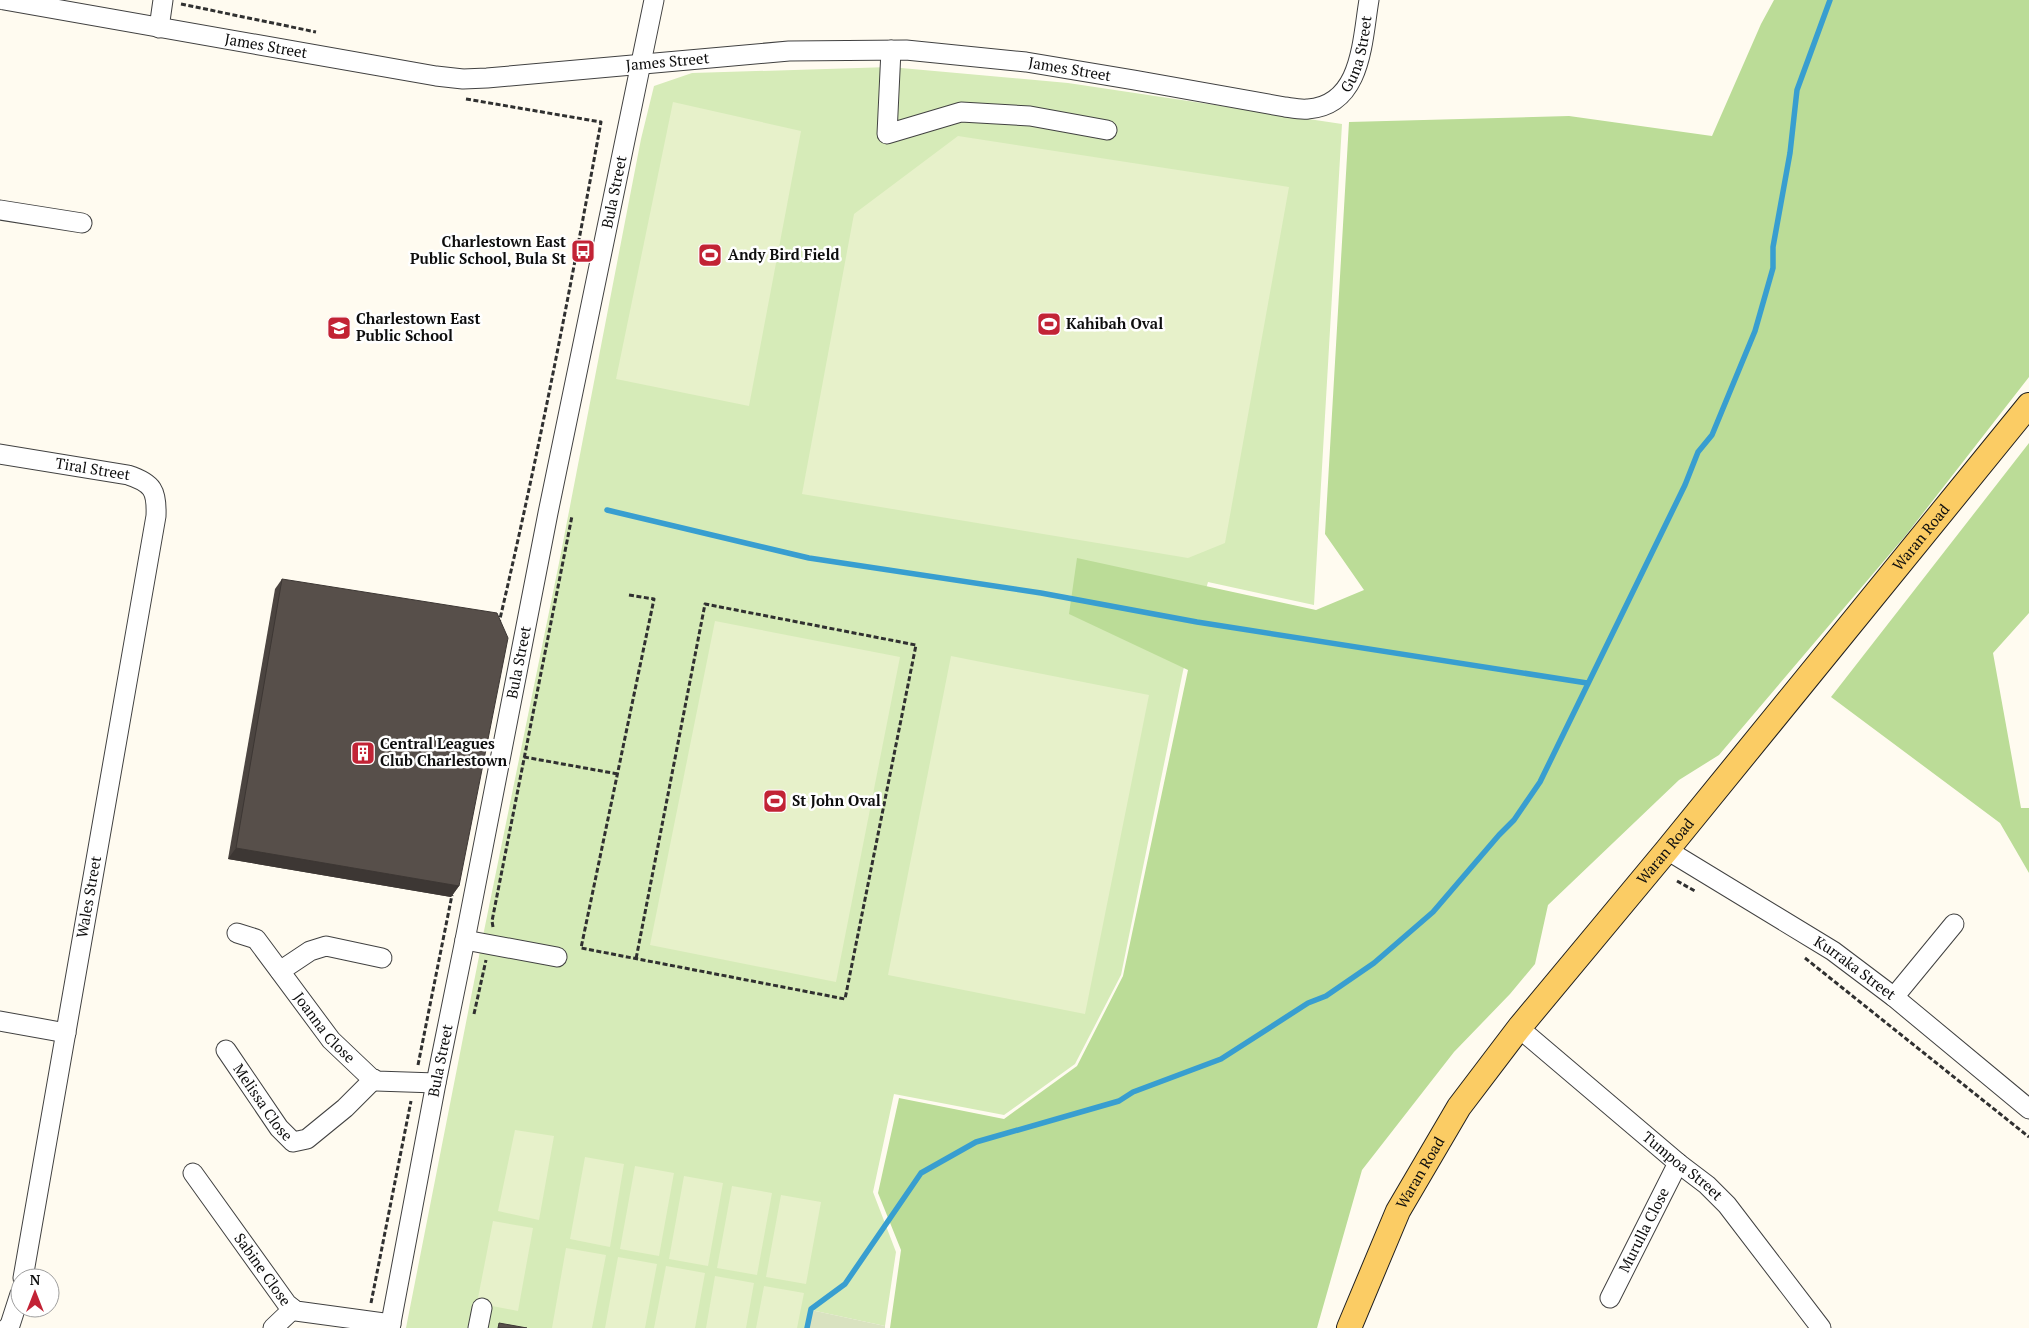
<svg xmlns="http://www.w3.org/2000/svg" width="2029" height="1328" viewBox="0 0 2029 1328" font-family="'PT Serif',serif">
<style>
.green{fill:#d6ebb8}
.forest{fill:#bbdc97}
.cemetery{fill:#d9e2c0}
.pitch{fill:#e7f1ca}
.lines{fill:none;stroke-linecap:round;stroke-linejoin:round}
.stream{stroke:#389ed0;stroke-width:5.5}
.minor-casing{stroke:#414141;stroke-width:21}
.major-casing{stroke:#1f1f1f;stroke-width:26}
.path{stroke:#303030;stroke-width:3;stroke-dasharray:5 2.5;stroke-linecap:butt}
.minor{stroke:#fff;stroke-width:19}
.major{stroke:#fbcc64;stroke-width:24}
.wall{fill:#4b4440}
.shaded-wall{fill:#3d3734}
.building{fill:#574f4a;stroke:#3d3734}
.labels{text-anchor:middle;stroke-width:5;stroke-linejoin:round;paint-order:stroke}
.street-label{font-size:15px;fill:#0e0e0e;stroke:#fff}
.poi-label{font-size:15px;font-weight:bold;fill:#0e0e0e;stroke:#fff;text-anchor:start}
</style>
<rect width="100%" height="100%" fill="#fffbf0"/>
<path class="green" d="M890 67 1068 83 1342 124 1314 605 1208 582 1183 671 1121 975 1075 1064 1004 1115 894 1094 873 1192 896 1252 885 1326 811 1310 808 1328H406L484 931 559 563 641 139 654 86 692 73Z"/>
<path class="forest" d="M1774 0H2029V377L1906 535 1719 755 1679 780 1548 905 1535 964 1510 994 1454 1052 1362 1170 1317 1328H890L901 1250 878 1193 899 1098 1004 1119 1077 1066 1123 976 1188 670 1069 614 1077 558 1316 610 1364 590 1325 534 1349 122 1569 116 1712 136 1761 24Z
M2029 443V613L1993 653 2021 808H2029V873L2000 823 1831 697Z"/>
<path class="cemetery" d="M811 1310 885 1326V1328H808Z"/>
<path class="pitch" d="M673 102 801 131 749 406 616 379Z
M958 136 1289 187 1225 543 1188 558 802 494 854 214Z
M715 621 900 657 836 982 650 945Z
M951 656 1149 695 1085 1014 888 975Z
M515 1130 554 1136 539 1220 498 1211Z
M585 1157 624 1164 610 1247 570 1239Z
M635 1166 674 1173 659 1256 620 1249Z
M684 1176 723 1183 708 1266 669 1259Z
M732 1186 772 1193 757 1275 717 1268Z
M781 1195 821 1202 806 1284 766 1277Z
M493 1221 533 1228 518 1311 477 1303Z
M566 1248 606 1255 592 1328H552Z
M618 1257 657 1264 645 1328H605Z
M666 1266 705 1273 695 1328H654Z
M715 1276 754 1283 746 1328H706Z
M764 1286 804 1293 797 1328H756Z"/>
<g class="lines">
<path class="stream" d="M607 510 809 558 1041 593 1197 622 1587 683
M807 1328 811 1309 845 1284 921 1173 976 1142 1119 1101 1133 1092 1221 1059 1308 1003 1326 996 1374 963 1433 912 1499 835 1514 820 1540 782 1685 485 1698 452 1712 435 1755 331 1773 268V247L1790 153 1797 90 1830 0"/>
<g class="minor-casing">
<g id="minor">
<path id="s1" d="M4 0 436 76 463 79 487 78 789 51 906 50 1026 62 1134 80 1285 107C1292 108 1301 110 1308 109 1362 105 1362 41 1369 0"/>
<path d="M159 28 163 0"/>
<path d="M891 50 887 134 961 112 1030 116 1107 130"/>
<path d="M0 210 82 223"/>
<path id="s2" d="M0 454 128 475C153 483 157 491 156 516L23 1278"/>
<path id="s3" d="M1667 850 1833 951 1894 997 2029 1109"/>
<path id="s4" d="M237 933 256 939 331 1040 371 1078 376 1081 436 1083"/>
<path d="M465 940 557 957"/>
<path d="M280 971 310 951 326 946 382 958"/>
<path d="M1894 997 1954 924"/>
<path d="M0 1021 66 1033"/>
<path id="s5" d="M1519 1028 1678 1163 1707 1185 1727 1205 1821 1328"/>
<path id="s6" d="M226 1050 279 1128 293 1142 307 1139 345 1108 374 1079"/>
<path id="s7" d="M193 1173 287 1304 296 1311 391 1324"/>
<path id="s8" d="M1610 1298 1678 1163"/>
<path d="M7 1328 10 1325 20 1294"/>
<path d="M273 1328 293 1309"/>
<path id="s9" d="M390 1328 436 1083 465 940 548 513 654 0"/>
<path d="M478 1328 482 1308"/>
</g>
</g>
<g class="major-casing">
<g id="major">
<path id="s10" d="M1349 1328 1398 1211 1459 1107 1519 1028 1667 850 2029 405"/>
</g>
</g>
<path class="path" d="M181 4 316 32
M466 99 601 122C570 290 538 457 499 623
M629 595 654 599 581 948 845 999 916 645 705 604 636 959
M524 757 618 774
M1677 881 1695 891
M493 927 492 921 572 516
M1805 958 2029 1137
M474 1014 486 960
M418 1065 452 895
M371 1303 411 1101"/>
<use href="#minor" class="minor"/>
<use href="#major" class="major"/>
</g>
<path class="wall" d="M282 579 459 886 451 897 228 859 275 589Z"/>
<path class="shaded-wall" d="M236 848 459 886 451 897 228 859Z"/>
<path class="building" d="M282 579 497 613 508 638 459 886 236 848Z
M499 1323 527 1328H498Z"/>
<defs>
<g id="bus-square" transform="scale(1.25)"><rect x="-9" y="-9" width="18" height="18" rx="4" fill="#c22335" stroke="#fff"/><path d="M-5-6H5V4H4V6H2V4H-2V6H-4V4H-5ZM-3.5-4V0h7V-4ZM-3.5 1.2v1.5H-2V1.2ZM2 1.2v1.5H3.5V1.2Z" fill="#fff"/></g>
<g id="stadium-square" transform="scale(1.25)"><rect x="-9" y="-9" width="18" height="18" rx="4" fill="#c22335" stroke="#fff"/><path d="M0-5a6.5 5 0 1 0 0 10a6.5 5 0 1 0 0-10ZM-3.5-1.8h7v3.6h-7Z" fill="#fff"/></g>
<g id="school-square" transform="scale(1.25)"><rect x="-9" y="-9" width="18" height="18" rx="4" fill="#c22335" stroke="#fff"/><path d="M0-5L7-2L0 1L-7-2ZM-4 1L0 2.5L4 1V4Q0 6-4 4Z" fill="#fff"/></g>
<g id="building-square" transform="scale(1.25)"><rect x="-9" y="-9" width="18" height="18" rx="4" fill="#c22335" stroke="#fff"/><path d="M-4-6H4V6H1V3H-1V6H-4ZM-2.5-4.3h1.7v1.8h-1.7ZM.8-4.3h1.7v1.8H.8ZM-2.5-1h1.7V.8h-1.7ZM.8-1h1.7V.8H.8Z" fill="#fff"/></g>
</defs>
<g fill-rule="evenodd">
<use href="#bus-square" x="583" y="251"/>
<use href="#stadium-square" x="710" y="255"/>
<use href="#stadium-square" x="1049" y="324"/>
<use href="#school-square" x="339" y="328"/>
<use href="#building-square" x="363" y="753"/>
<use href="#stadium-square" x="775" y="801"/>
</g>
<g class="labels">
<g class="street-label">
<text dy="5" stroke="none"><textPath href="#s1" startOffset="266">James Street</textPath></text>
<text dy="5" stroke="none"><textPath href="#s1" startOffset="1398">Guna Street</textPath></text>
<text dy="5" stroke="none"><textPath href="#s1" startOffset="671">James Street</textPath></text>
<text dy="5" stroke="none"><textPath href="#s1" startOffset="1075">James Street</textPath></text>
<text dy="5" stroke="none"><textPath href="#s9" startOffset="1158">Bula Street</textPath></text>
<text dy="5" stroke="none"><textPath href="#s2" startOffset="94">Tiral Street</textPath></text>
<text dy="5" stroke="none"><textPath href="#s10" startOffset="981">Waran Road</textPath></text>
<text dy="5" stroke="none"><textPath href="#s9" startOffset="678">Bula Street</textPath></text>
<text dy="5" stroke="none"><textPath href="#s10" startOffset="576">Waran Road</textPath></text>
<text transform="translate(89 897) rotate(-80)" y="5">Wales Street</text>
<text dy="5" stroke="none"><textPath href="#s3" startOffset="222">Kurraka Street</textPath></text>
<text dy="5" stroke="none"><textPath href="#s4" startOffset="132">Joanna Close</textPath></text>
<text dy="5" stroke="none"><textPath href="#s9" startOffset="272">Bula Street</textPath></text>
<text dy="5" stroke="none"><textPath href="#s6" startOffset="64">Melissa Close</textPath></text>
<text dy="5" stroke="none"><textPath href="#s5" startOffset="214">Tumpoa Street</textPath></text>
<text dy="5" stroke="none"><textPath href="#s10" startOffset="171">Waran Road</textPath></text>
<text dy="5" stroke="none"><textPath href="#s8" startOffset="76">Murulla Close</textPath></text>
<text dy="5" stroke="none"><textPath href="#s7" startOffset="119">Sabine Close</textPath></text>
</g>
<g class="poi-label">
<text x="566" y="247" text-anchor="end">Charlestown East<tspan x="566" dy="17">Public School, Bula St</tspan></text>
<text x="728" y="260">Andy Bird Field</text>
<text x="356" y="324">Charlestown East<tspan x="356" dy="17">Public School</tspan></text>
<text x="1066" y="329">Kahibah Oval</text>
<text x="380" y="749">Central Leagues<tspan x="380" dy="17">Club Charlestown</tspan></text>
<text x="792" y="806">St John Oval</text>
</g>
</g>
<g transform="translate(35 1293)"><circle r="24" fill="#ffffff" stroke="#9f9f9f"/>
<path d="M0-4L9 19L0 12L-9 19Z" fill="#c22335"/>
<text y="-8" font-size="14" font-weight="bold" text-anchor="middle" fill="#0e0e0e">N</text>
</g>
</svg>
